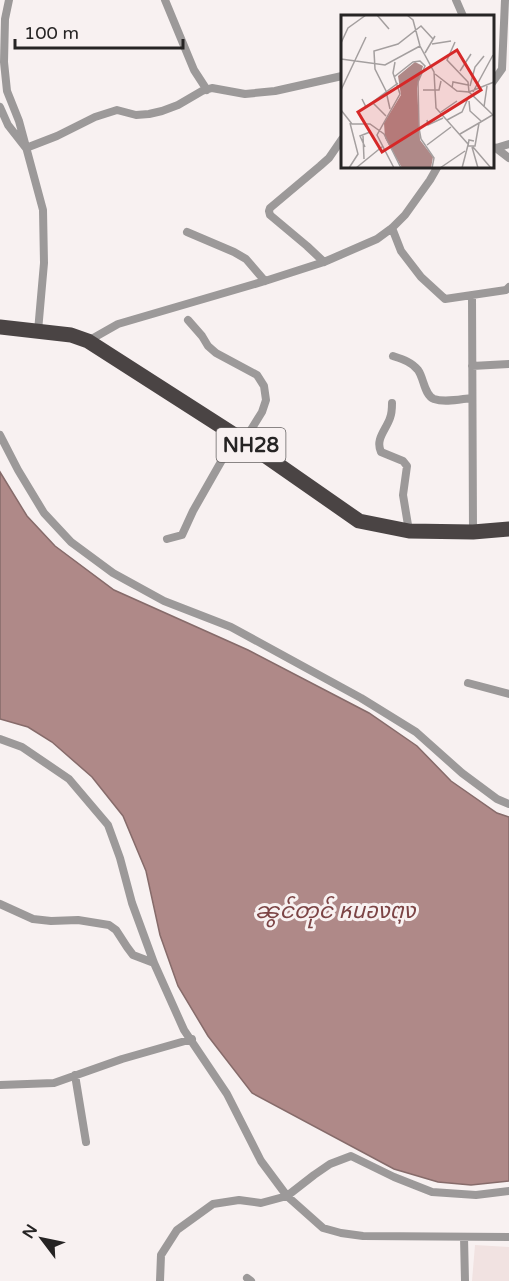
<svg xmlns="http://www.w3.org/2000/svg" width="509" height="1281" viewBox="0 0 509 1281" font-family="'Varela Round','Noto Sans Myanmar','Noto Sans Thai',sans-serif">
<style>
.built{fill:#f1e2e1}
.water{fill:#af8988;stroke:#866b6a;stroke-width:1.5}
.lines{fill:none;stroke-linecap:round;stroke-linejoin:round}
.minor{stroke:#9c9999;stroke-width:8}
.trunk{stroke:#4a4444;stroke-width:15}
.labels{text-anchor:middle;stroke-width:6;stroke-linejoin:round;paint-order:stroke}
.shield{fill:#f8f1f1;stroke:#656262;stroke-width:1.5}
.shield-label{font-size:20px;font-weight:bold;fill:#262424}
.water-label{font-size:22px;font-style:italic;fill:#7c4445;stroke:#f8f1f1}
.inset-road{fill:none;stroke:#a49f9f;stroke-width:1.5}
.view{fill:#d62828;fill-opacity:0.15;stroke:#d62828;stroke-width:3}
.inset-edge{fill:none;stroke:#262424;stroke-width:3}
</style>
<rect width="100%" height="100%" fill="#f8f1f1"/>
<path class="built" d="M475 1245 509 1247V1281H472Z"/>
<path class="water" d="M0 472 27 516 55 546 114 590 248 650 369 713 417 746 451 781 497 813 509 817V1181L471 1185 438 1182 394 1169 252 1093 208 1036 178 986 160 935 146 871 123 816 92 777 52 742 28 727 0 719Z"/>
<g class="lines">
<path class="minor" d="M9 0 5 19 4 62 7 91 19 121 43 210 44 263 38 331
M165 0 194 70 207 90
M456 0 463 16
M492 83 502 69 505 0
M0 107 8 125 26 148 57 136 95 117 117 110 136 115 149 114 162 111 178 105 202 91 212 88 245 94 275 91 342 76
M492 147 496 148 509 144
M496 148 509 158
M392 228 401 251 421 277 445 299 506 290 509 287
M187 232 234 252 246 259 265 281
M324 262 307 246 270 215 269 211 270 208 320 166 329 158 342 139
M472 295 473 532
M88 341 118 324 265 281 324 262 377 239 392 228 405 215 430 180 438 166
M393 356C402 359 412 362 418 370 424 378 424 395 434 399 445 403 461 399 472 398
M472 366 509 364
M392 403C392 408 392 413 390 418 386 430 375 439 381 452L403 461 407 466 403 495 409 531
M0 435 18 470 44 513 71 542 113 573 164 601 231 627 361 698 416 732 462 773 497 799 509 804
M167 539 182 535 193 511 226 453 244 441 262 412 266 400 264 386 257 375 216 353 208 346 202 336 188 320
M468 683 509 694
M0 739 22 747 69 779 108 825 120 858 132 903 154 963 184 1030 227 1094 261 1161 287 1196 323 1228 341 1233 363 1236 509 1237
M0 904 33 919 51 921 78 920 109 925 116 930 127 947 133 955 154 963
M75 1075 86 1142
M0 1085 54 1083 122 1059 192 1039
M464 1237 465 1281
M247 1278 251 1281
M160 1281 161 1255 177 1230 213 1204 239 1200 261 1203 287 1196 314 1175 330 1164 351 1156 394 1177 432 1192 476 1195 509 1191"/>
<path class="trunk" d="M0 327 71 335 88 341 244 441 359 521 409 531 473 532 509 529"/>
</g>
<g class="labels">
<rect class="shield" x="216.5" y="428" width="69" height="34" rx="4.5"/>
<g class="shield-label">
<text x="251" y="452">NH28</text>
</g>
<g class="water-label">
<text x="335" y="918">ၼွင်တုင် หนองตุง</text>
</g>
</g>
<g transform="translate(341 15)">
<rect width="153" height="153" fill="#f8f1f1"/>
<path d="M74 47 82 51 76 73 79 125 92 142 90 153H61L44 123 43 108 60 80 57 61Z" fill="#af8988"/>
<path class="inset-road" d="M36 0 48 14M66 0 72 5 79 31 93 57 95 93 127 129M114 27 106 45 127 67 128 77 153 67M0 28 7 13 25 0M91 29 110 26M84 38 94 21M0 44 44 50 79 31M119 56 130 39M94 59 116 76 128 77 151 99M53 62 72 47 79 46 84 51 77 67 78 113 80 124 93 143 91 153M129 71 134 52 143 41M111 73 112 67 127 70M0 75 25 22M82 75H98L100 66M132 77 152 40M21 84 25 92 57 68M128 86 129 96 140 106M32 88 45 101M143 92 146 71M49 94 45 76 34 54 33 36 57 29 80 11 92 24M0 95 11 109H29L43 119 60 153M100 97 116 86M86 105 87 110 102 103M106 105 121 97 128 81M119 119 138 108M22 121 23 144M133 126 128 125 127 131H134L138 108 153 99M86 130 110 112M24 132 19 121 29 117M131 132 137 153M132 132 150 153M8 153 17 139 9 108M15 153 42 131M53 153 36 120 59 79 52 58 54 47M99 153 124 136M121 153 127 130"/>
<path class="view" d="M116 35 140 75 41 137 17 97Z"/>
<rect width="153" height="153" class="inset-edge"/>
</g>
<g transform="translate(42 1239) rotate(302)" stroke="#f8f1f1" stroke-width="4.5" paint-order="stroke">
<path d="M0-4.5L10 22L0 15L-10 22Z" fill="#262424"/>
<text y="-9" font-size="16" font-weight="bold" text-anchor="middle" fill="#262424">N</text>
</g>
<path d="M15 39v9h168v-9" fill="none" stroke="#262424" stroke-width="3"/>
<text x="24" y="39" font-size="18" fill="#262424" stroke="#f8f1f1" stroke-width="4.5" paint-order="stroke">100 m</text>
</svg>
